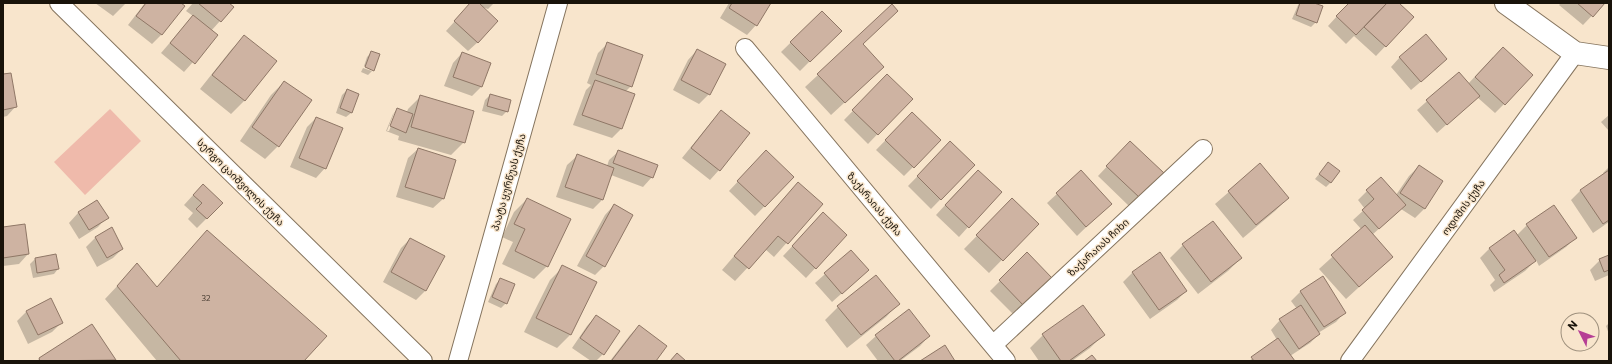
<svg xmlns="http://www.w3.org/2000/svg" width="1612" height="364" viewBox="0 0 1612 364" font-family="Commissioner,'Noto Sans Georgian',sans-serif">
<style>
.garden{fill:#efbaab}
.shadow{fill:#0003;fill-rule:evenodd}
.building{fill:#ceb3a2;stroke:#8f7766}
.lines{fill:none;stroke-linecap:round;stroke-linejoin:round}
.street-casing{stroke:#85745e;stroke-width:20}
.secondary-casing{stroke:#85745e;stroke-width:24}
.street{stroke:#fff;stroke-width:18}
.secondary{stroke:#fff;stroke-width:22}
.labels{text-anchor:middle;stroke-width:3;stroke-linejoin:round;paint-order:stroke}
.number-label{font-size:8px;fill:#463b30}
.street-label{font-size:10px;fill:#19130a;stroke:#f8e5cc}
</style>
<rect width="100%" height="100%" fill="#f8e5cc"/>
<path class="garden" d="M110 109 141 141 85 195 54 162Z"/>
<path class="shadow" d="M95 3H126L113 16Z
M145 3H179L183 6 161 35 152 44 128 25Z
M193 3H228L220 21 211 31 217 35 184 72 161 53 193 16 186 11Z
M470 3H494L488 9 482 7 478 42 468 51 446 31 471 3Z
M729 3H770L756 25 747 35 720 18Z
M1299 3H1311L1316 22 1311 27 1292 19Z
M1349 3H1398L1413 17 1376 56 1354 36 1346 44 1328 26Z
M1561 3H1604L1583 25 1559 5Z
M822 12 840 31 800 71 781 52Z
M244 37 275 61 244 101 231 114 200 89 231 50Z
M607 44 631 86 625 92 621 129 612 138 573 125 586 90 591 85 587 83 598 53Z
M862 45 869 80 831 115 805 87 818 75Z
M697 50 709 94 699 104 673 90 688 60Z
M372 52 373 70 368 75 361 72 363 68 372 71V69L364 66 367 57Z
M462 53 481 87 472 96 444 86 453 63Z
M1400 57 1437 68 1411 90 1391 67Z
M1493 57 1504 104 1495 113 1477 97 1437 133 1417 110 1459 73 1468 84Z
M3 75 16 106 7 116 3 117Z
M887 76 911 99 868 144 844 120Z
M284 82 278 146 265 159 240 141 271 95Z
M347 90 351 113 346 117 336 113 342 95Z
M490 95 507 111 502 116 482 111 485 100Z
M421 96 464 142 451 155 398 140 399 136 386 131 393 114 398 109 407 112 408 109ZM394 113H396L389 131H387Z
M721 112 719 170 710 180 682 158 712 121Z
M912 113 940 140 904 176 876 150Z
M1609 115V131L1601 122Z
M316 118 325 168 316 178 290 167 307 127Z
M1130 142 1163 173 1130 207 1098 176Z
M950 143 974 165 931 209 908 186Z
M418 149 455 160 443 199 433 208 396 197 408 158Z
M619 151 652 177 643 187 611 175 602 200 593 209 556 197 567 165 577 156 607 166 609 160Z
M757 161 793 177 755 216 729 191Z
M1260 165 1288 198 1275 211 1243 238 1215 204Z
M1419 166 1442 182 1424 209 1415 218 1401 209 1372 235 1392 257 1346 299 1319 269 1362 230 1353 220 1365 209 1358 200 1367 191 1396 195 1409 176Z
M1609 167V222L1593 233 1571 200 1580 191 1604 174 1603 173Z
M1324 168 1331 182 1326 187 1315 179Z
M1081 172 1110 204 1077 236 1047 203Z
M968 180V227L959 237 936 215Z
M798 184 821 204 774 257 765 249 735 281 722 270 785 197Z
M194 194 222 203 197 228 188 219 193 213 184 205Z
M527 199 547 266 534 279 502 264 513 242 502 237 514 212Z
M1012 200 1037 224 989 273 964 249Z
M97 201 107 217 98 227 79 239 69 223 78 213Z
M614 205 604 266 595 275 577 266 605 215Z
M1213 222 1241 258 1228 271 1198 294 1170 258 1183 245Z
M814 223 846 235 806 278 783 256Z
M1527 225 1575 238 1566 247 1539 266 1536 260 1525 271 1494 292 1490 285 1495 280 1480 258 1490 248 1517 235Z
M3 228 28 254 19 264 3 266Z
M207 232 303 361H157L105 299 137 265 156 288Z
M96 237 122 249 113 258 97 267 86 247Z
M410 239 426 290 416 300 383 282 401 248Z
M851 251 858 279 832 302 815 283Z
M1027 254 1051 278 1014 315 990 291Z
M55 255 58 269 54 274 33 278 30 264 35 259Z
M1609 256V275L1595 281 1590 270 1600 260Z
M563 267 595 282 570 335 557 348 524 332 550 280Z
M1132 273 1186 291 1177 300 1150 319 1123 282Z
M501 279 506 303 501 308 488 302 496 284Z
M1301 291 1345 312 1336 322 1318 333 1319 334 1310 343 1290 356 1293 361H1249L1277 340 1271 330 1280 320 1297 309 1291 301Z
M898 304 886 317 847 348 825 320 838 307Z
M26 312 61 323 52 332 28 344 17 321Z
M596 316 603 354 596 361H591L572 348 587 326Z
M1609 323V334L1606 326Z
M92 325 114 361H37L39 359Z
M639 326 654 361H610L630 335Z
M1043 335H1103L1090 348 1072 361H1039L1030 348Z
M876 336H929L920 346 900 361H878L866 345Z"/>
<path class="building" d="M146 3H181L185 6 162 35 136 16Z
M198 3H229L234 7 221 22Z
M470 3H479L498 21 478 43 454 21Z
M732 3H771L757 26 729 8Z
M1300 3H1314L1323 6 1317 23 1296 15Z
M1349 3H1387L1356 35 1336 16Z
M1387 3H1399L1414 17 1386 47 1364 27Z
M1577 3H1605L1593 17Z
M892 4 898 11 863 44 884 67 845 103 817 74Z
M822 11 842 31 810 62 790 42Z
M193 15 218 35 195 64 170 43Z
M1426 34 1447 59 1421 82 1399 57Z
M244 35 277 61 245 101 212 75Z
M607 42 643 55 632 87 596 74Z
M1503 47 1533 75 1505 105 1475 77Z
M697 49 726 64 710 95 681 80Z
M371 51 380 54 374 71 365 67Z
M462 52 491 63 482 87 453 77Z
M1459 72 1480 96 1447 125 1426 100Z
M11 73 17 107 3 110V74Z
M887 74 913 99 878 135 852 110Z
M595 80 635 94 622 129 582 115Z
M284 81 312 100 279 147 252 127Z
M347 89 359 94 352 113 340 108Z
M490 94 511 100 508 112 487 106Z
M420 95 474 111 465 143 411 127Z
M397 108 413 114 406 133 390 126Z
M721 110 750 133 720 171 691 148Z
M912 112 941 140 914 168 885 140Z
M316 117 343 128 326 169 299 158Z
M950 141 975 165 941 200 917 176Z
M1130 141 1164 173 1140 198 1106 166Z
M418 148 456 160 444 199 405 187Z
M618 150 658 165 653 178 613 163Z
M766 150 794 177 765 207 737 181Z
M577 154 614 168 603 200 565 187Z
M1328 162 1340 171 1331 183 1319 174Z
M1260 163 1289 198 1256 225 1228 191Z
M1419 165 1443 181 1425 209 1400 193Z
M978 170 1002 192 969 228 945 205Z
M1081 170 1112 204 1086 227 1056 193Z
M1609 170V220L1603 224 1580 190Z
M1381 177 1406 205 1379 229 1362 210 1374 199 1366 190Z
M798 182 823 204 788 244 778 236 749 269 734 256Z
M203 184 223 203 207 219 196 209 202 203 193 195Z
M527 198 571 219 548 267 515 251 525 229 514 224Z
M1012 198 1039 224 1003 261 976 235Z
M97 200 109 218 89 230 78 212Z
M614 204 633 215 605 267 586 256Z
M1554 205 1577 238 1549 257 1526 224Z
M823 212 847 235 816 269 792 246Z
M1213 221 1242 258 1211 282 1182 244Z
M25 224 29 254 3 258V227Z
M1365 225 1393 257 1359 287 1331 255Z
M112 227 123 249 107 258 95 237Z
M207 230 327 336 304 361H181L117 286 137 263 157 287Z
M1514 230 1536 261 1504 283 1499 275 1505 270 1489 248Z
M410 238 445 256 426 291 391 272Z
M851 250 869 270 842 294 824 273Z
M1027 252 1052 278 1024 306 999 280Z
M1160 252 1187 291 1159 310 1132 272Z
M56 254 59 269 37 273 35 258Z
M1609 255V270L1604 272 1599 259Z
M562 265 597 282 571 335 536 318Z
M876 275 900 304 861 335 837 306Z
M1323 276 1346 313 1324 327 1300 291Z
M500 278 515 284 507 304 492 297Z
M51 298 63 323 38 335 26 311Z
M1083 305 1105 335 1069 361H1061L1042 334Z
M1301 305 1320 334 1299 349 1279 319Z
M909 309 930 336 898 361H895L875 335Z
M596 315 620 331 604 355 580 338Z
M92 324 116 360 40 361 39 358Z
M639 325 667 346 656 361H614L612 360Z
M1278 338 1295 361H1254L1251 357Z
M945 345 955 361H920Z
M677 353 686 361H670Z
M1092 355 1097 361H1084Z"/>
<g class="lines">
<g class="street-casing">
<path id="street" d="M59 3 423 361
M745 48 1006 361
M993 345 1203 149
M458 361 558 3
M1350 361 1575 53"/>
</g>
<g class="secondary-casing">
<path id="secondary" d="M1506 3 1575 53 1609 58"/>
</g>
<use href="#street" class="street"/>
<use href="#secondary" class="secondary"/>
</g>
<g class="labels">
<g class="number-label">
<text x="206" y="301">32</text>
</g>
<g class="street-label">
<text transform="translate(241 182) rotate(45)" y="4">სერგო ცაიშვილის ქუჩა</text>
<text transform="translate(508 182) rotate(-74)" y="4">პაატა ყურწუას ქუჩა</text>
<text transform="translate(875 204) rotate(50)" y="4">ზაქარაიას ქუჩა</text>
<text transform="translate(1463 207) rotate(-54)" y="4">ოდიშის ქუჩა</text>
<text transform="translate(1098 247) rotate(-43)" y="4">ზაქარაიას ჩიხი</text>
</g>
</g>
<rect width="1612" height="364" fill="none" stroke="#19130a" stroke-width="8"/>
<g transform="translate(1580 332) rotate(312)"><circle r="19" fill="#f8e5cc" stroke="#9f917e"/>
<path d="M0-3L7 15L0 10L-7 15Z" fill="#b63f95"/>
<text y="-6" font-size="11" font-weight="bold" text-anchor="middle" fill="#19130a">N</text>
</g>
</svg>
